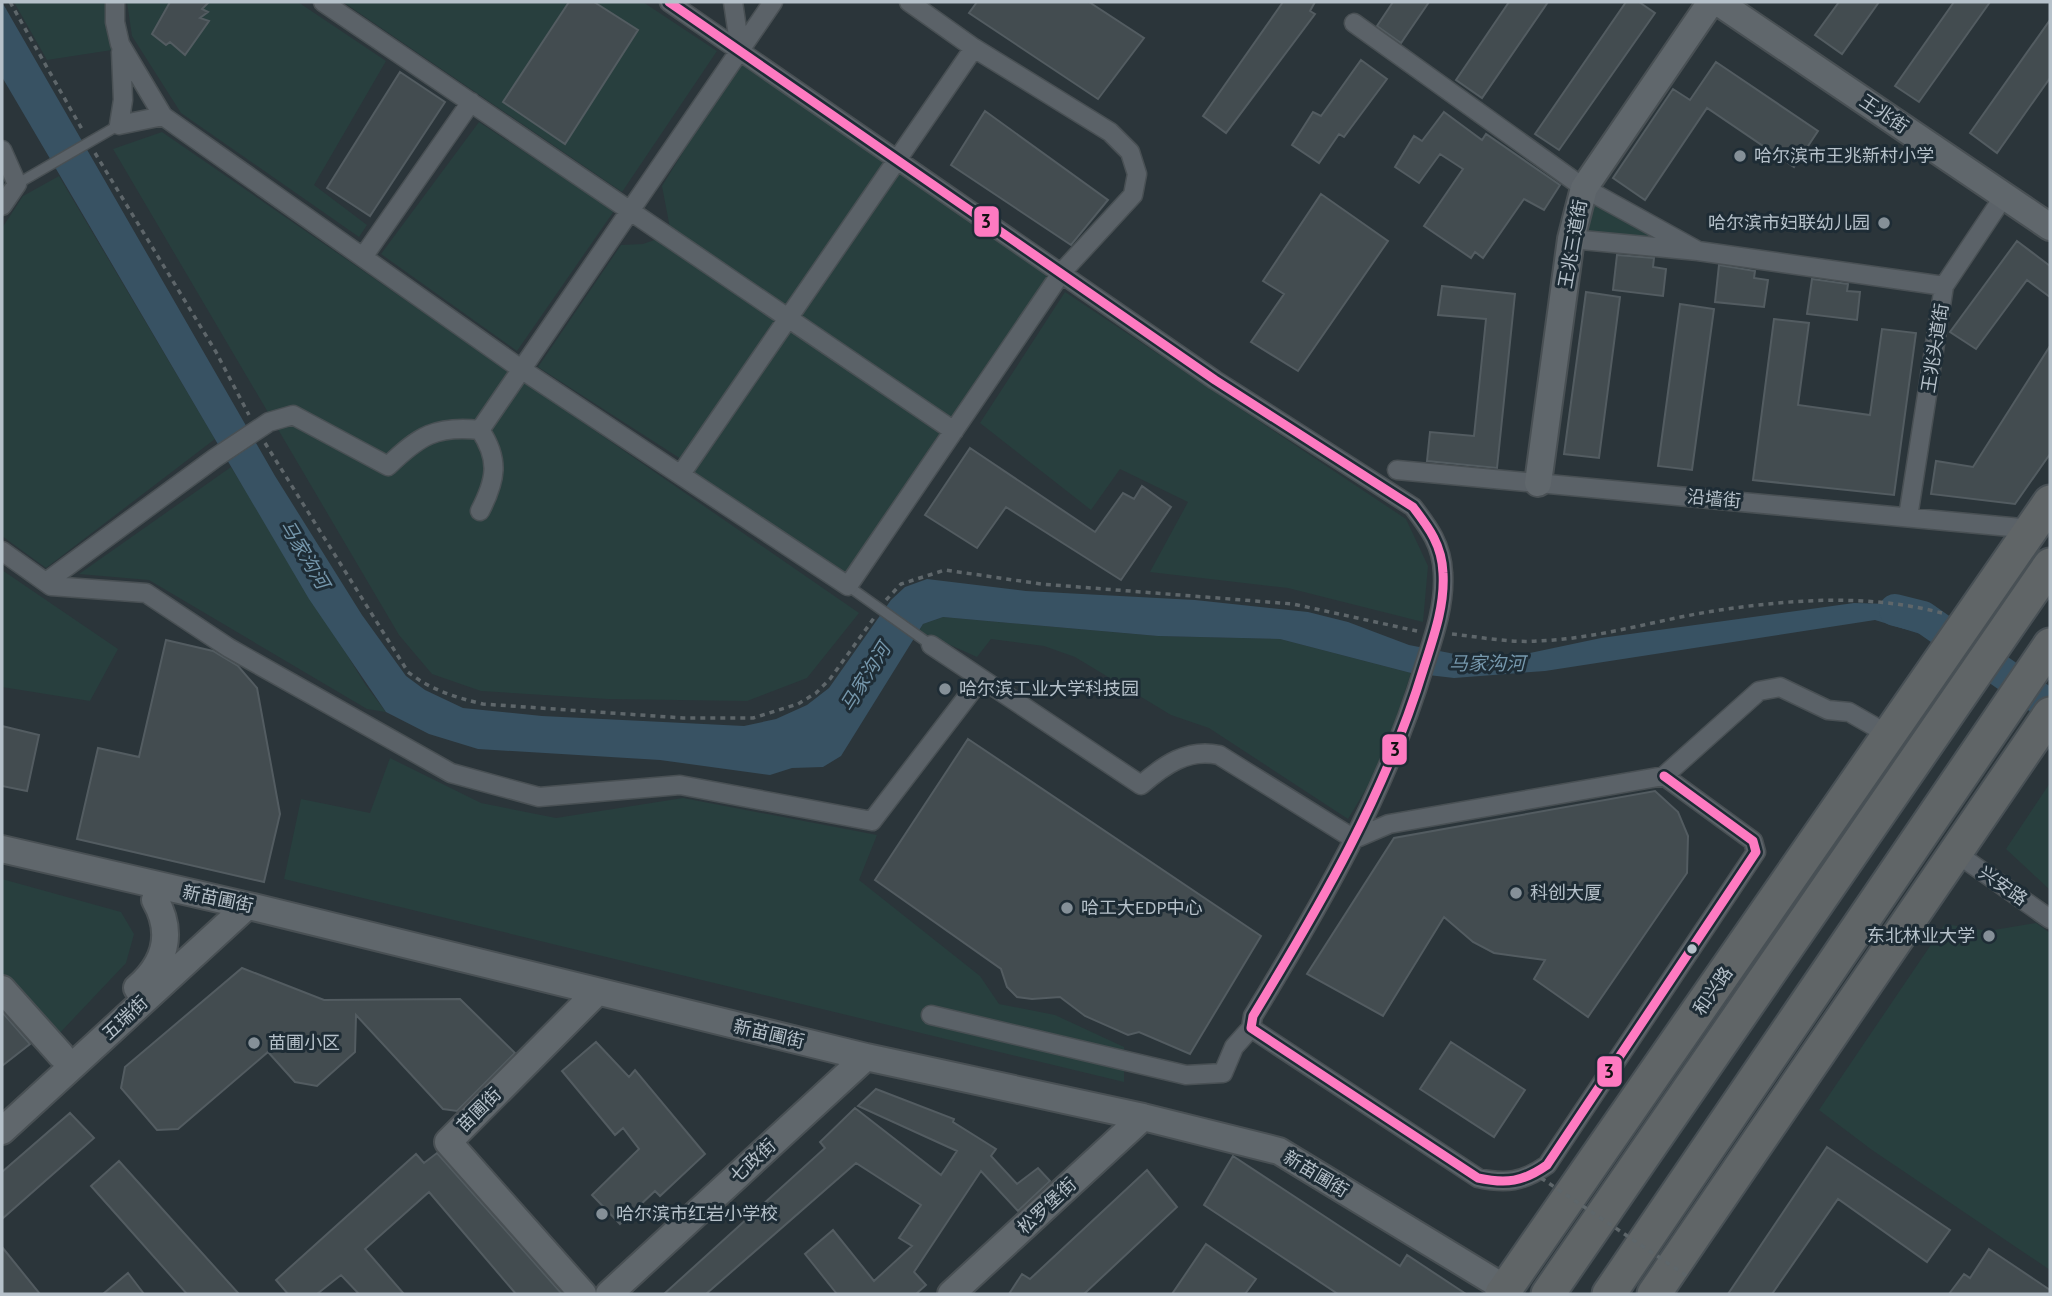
<svg xmlns="http://www.w3.org/2000/svg" width="2052" height="1296" viewBox="0 0 2052 1296" font-family="'PT Sans','Noto Sans SC',sans-serif">
<style>
.green{fill:#283f3e}
.water{fill:#385263}
.lines{fill:none;stroke-linecap:round;stroke-linejoin:round}
.river{stroke:#385263;stroke-width:32}
.building{fill:#434c50;stroke:#535c61;stroke-width:2}
.lane-casing{stroke:#495054;stroke-width:12}
.street-casing{stroke:#495054;stroke-width:21}
.secondary-casing{stroke:#495054;stroke-width:30}
.highway-casing{stroke:#485055;stroke-width:37}
.path{stroke:#5e666a;stroke-width:3.5;stroke-dasharray:5 5;stroke-linecap:butt}
.lane{stroke:#5b6268;stroke-width:9}
.street{stroke:#5b6268;stroke-width:18}
.secondary{stroke:#60676c;stroke-width:26}
.highway{stroke:#606567;stroke-width:33}
.path-bridge{stroke:#5e666a;stroke-width:3.5;stroke-dasharray:5 5;stroke-linecap:butt}
.bus-1-casing{stroke:#1e2c35;stroke-width:14}
.bus-1{stroke:#fe7ac1;stroke-width:9}
.poi-dot{fill:#859098;stroke:#1e2c35;stroke-width:2.5}
.bus-dot{fill:#b6c1ca;stroke:#1e2c35;stroke-width:2.5}
.labels{text-anchor:middle;stroke-width:6;stroke-linejoin:round;paint-order:stroke}
.street-label{font-size:18px;fill:#b6c1ca;stroke:#1e2c35}
.poi-label{font-size:18px;fill:#b6c1ca;stroke:#1e2c35;text-anchor:start}
.water-label{font-size:19px;font-style:italic;fill:#7698ad;stroke:#1e2c35}
.line-badge{stroke:#1e2c35;stroke-width:2.5}
.pale-badge-label{font-size:19px;text-anchor:middle;font-weight:bold;fill:#111}
</style>
<rect width="100%" height="100%" fill="#2b353a"/>
<path class="green" d="M14 2H108L112 50 47 60Z
M127 2H298L386 61 314 185 367 225 359 237 181 113 132 36Z
M343 2H643L717 51 622 192Z
M742 57 889 162 790 308 670 228 662 186Z
M479 122 614 211 517 351 381 254Z
M162 132 859 613 807 678 747 701 608 699 481 691 432 674 399 635 113 149Z
M901 172 1052 274 950 420 799 317Z
M59 176 215 439 46 568 2 536V228L23 196Z
M1584 188 1671 243 1577 235Z
M660 238 781 321 681 459 538 367 621 245 643 244Z
M1065 292 1406 519 1428 566 1423 622 1288 588 1150 572 1188 502 1120 469 1091 510 980 423Z
M792 328 943 432 847 573 690 472Z
M231 467 365 684 386 712 367 709 149 580 79 574Z
M2 570 118 649 90 701 2 687Z
M943 617 1158 636 1280 639 1411 673 1381 764 1348 819 1209 728 1171 715 1075 657 1044 646 991 639 977 657 919 631 923 624Z
M390 758 481 803 556 818 683 798 877 835 859 880 980 976 999 1004 1055 1015 1124 1047V1082L284 879 301 799 370 813Z
M2050 783V890L2006 849Z
M2 879 121 912 134 934 126 963 56 1037 2 977Z
M2036 923 2050 933V1270L1872 1150 1819 1110 1945 924 1988 931Z"/>
<path class="water" d="M2 2 275 476 362 615 406 676 425 690 463 708 542 716 744 726 776 719 807 705 829 688 891 600 905 587 927 579 1026 591 1195 600 1308 612 1348 622 1409 645 1475 658 1516 656 1601 638 1854 603 1893 604 1939 616 1927 636 1875 620 1545 671 1454 678 1411 673 1280 639 1158 636 943 617 923 624 841 756 823 767 792 768 770 775 660 760 478 749 429 734 386 712 309 599 2 77Z"/>
<g class="lines">
<path class="river" d="M1895 610 1923 617 2050 706"/>
</g>
<path class="building" d="M170 2H209L202 9 208 12 200 18 209 21 185 55 170 42 166 45 152 34Z
M569 2H594L638 30 565 144 503 102Z
M977 2H1089L1144 38 1098 99 969 13Z
M1283 2H1315L1310 11 1315 14 1226 133 1203 116Z
M1393 2H1429L1401 43 1377 26Z
M1509 2H1548L1482 98 1456 80Z
M1626 2H1639L1655 13 1559 150 1535 134Z
M1839 2H1879L1842 54 1815 35Z
M1954 2H1990L1919 102 1895 86Z
M2050 20V78L1997 153 1970 133Z
M1361 60 1387 79 1344 137 1339 134 1319 163 1292 145 1313 112 1321 116Z
M1716 62 1818 131 1794 167 1707 108 1645 200 1613 178 1673 89 1690 100Z
M400 72 445 102 370 216 327 188Z
M985 111 1108 200 1071 245 951 165Z
M1444 112 1482 140 1486 134 1560 185 1544 210 1524 199 1483 258 1475 252 1471 258 1424 226 1463 169 1440 154 1419 183 1395 167 1414 136 1422 141Z
M1321 194 1388 241 1298 371 1251 342 1284 294 1263 281Z
M2017 241 2050 266V297L2027 280 1976 349 1950 332Z
M1617 255 1654 258 1653 267 1666 269 1663 296 1613 290Z
M1719 265 1755 271 1754 278 1768 280 1764 307 1715 302Z
M1812 279 1848 284 1847 291 1860 292 1857 320 1807 314Z
M1442 286 1515 294 1497 468 1427 461 1430 432 1474 436 1486 319 1438 315Z
M1586 292 1620 297 1599 458 1564 454Z
M1680 304 1714 309 1692 470 1658 466Z
M1774 319 1809 323 1798 405 1870 415 1882 329 1916 333 1894 495 1753 480Z
M2050 346V454L2015 504 1931 494 1936 461 1973 467Z
M970 448 1095 532 1123 493 1134 499 1142 486 1171 507 1121 580 1006 507 977 548 925 515Z
M166 640 213 651 238 666 257 688 280 814 264 882 77 839 98 748 139 757Z
M2 726 39 735 27 791 2 786Z
M968 739 1261 936 1190 1054 1139 1032 1128 1035 1085 1016 1060 997 1032 999 1017 997 1007 987 1001 969 875 880Z
M1655 791 1678 812 1688 836 1687 873 1588 1017 1534 979 1545 960 1494 953 1473 942 1444 917 1383 1016 1307 974 1394 838Z
M242 968 324 1000 460 999 515 1053 457 1111 443 1109 356 1015 355 1052 317 1086 295 1082 268 1052 178 1129 157 1130 121 1088 125 1067Z
M2 1012 30 1044 2 1066Z
M596 1042 629 1077 635 1070 705 1154 660 1196 655 1191 620 1224 592 1195 639 1149 623 1128 615 1135 562 1071Z
M1451 1042 1525 1090 1494 1137 1420 1089Z
M876 1089 954 1119 953 1122 996 1149 991 1156 1017 1184 1038 1168 1050 1181 1018 1211 981 1171 914 1272 926 1285 916 1294H837L805 1254 833 1230 874 1281 912 1246 899 1238 921 1205 856 1163 706 1294H664L825 1148 820 1142 855 1108 941 1175 957 1151 858 1106Z
M70 1113 94 1138 2 1219V1172Z
M1827 1147 1950 1230 1927 1262 1838 1199 1772 1294H1728Z
M437 1153 562 1294H516L429 1192 365 1249 404 1294H359L341 1275 317 1294H288L276 1280 416 1154 424 1163Z
M1233 1156 1400 1266 1407 1255 1466 1294H1338L1204 1205Z
M119 1161 239 1294H187L91 1186Z
M1147 1170 1177 1207 1084 1294H1009L1022 1274 1030 1279Z
M1206 1244 1256 1279 1245 1294H1172Z
M2 1247 40 1294H2Z
M1989 1249 2050 1290V1294H1949L1964 1274 1970 1278Z
M128 1273 144 1294H103Z"/>
<g class="lines">
<g class="lane-casing">
<path id="lane" d="M17 184 119 125
M848 586 931 645"/>
</g>
<g class="street-casing">
<path id="street" d="M115 2V22L120 44 163 116 521 369 848 586 1062 272 1133 195 1137 174 1130 152 1110 132 974 48 909 2
M323 2 954 431
M669 2 1215 380 1413 507C1429 528 1442 545 1443 573 1445 605 1434 636 1424 667 1386 793 1321 904 1253 1016L1251 1028 1478 1178C1506 1184 1523 1182 1547 1165L1756 852 1753 841 1664 776
M733 2 740 49
M1354 23 1584 188 1698 251
M121 52 123 100 119 125 163 116
M2 150 17 184 2 206
M1571 239 1698 251 1944 286
M363 257 471 102
M480 430 773 2
M1397 470 2032 529
M681 474 974 48
M1908 517 1944 286 2004 196
M2 551 51 586 146 593 229 648 451 773 539 797 680 785 872 821 980 680
M46 582 215 458 269 422 293 415 388 466C419 436 436 425 480 430 500 460 496 480 480 511
M931 645 1141 785C1164 765 1188 748 1219 755L1354 839 1389 824 1664 776 1759 691 1780 687 1828 710 1849 712 1891 736
M1956 853 2050 919
M931 1015 1186 1075 1223 1073 1234 1047 1251 1028"/>
</g>
<g class="secondary-casing">
<path id="secondary" d="M1718 2 2050 227
M1538 483 1571 239 1584 188 1711 2
M2 849 249 906 866 1057 1143 1117 1279 1151 1506 1289
M137 988C165 964 174 933 155 900
M2 989 61 1055
M2 1131 247 906
M583 1294 448 1142 596 993
M609 1294 866 1057
M951 1294 1143 1117"/>
</g>
<g class="highway-casing">
<path id="highway" d="M1502 1294 2050 502
M1548 1294 2050 565
M1609 1294 2050 645
M1654 1294 2050 714"/>
</g>
<path class="path" d="M10 2 83 131
M95 153 216 352 249 415
M265 443 408 672C431 690 454 697 483 704L683 718H753L798 704 816 693 830 679 874 618
M886 600 901 584 945 570 1041 584 1293 604 1417 631
M1452 634C1480 637 1510 643 1537 641 1599 639 1659 619 1720 610 1795 599 1869 594 1942 613"/>
<use href="#lane" class="lane"/>
<use href="#street" class="street"/>
<use href="#secondary" class="secondary"/>
<use href="#highway" class="highway"/>
<path class="path-bridge" d="M1541 1178 1687 1276"/>
<g class="bus-1-casing">
<path id="bus-1" d="M669 2 1215 380 1413 507C1429 528 1442 545 1443 573 1445 605 1434 636 1424 667 1386 793 1321 904 1253 1016L1251 1028 1478 1178C1506 1184 1523 1182 1547 1165L1756 852 1753 841 1664 776"/>
</g>
<use href="#bus-1" class="bus-1"/>
</g>
<g class="poi-dot">
<circle cx="1740" cy="156" r="7"/>
<circle cx="1884" cy="223" r="7"/>
<circle cx="945" cy="689" r="7"/>
<circle cx="1516" cy="893" r="7"/>
<circle cx="1067" cy="908" r="7"/>
<circle cx="1989" cy="936" r="7"/>
<circle cx="254" cy="1043" r="7"/>
<circle cx="602" cy="1214" r="7"/>
</g>
<circle class="bus-dot" cx="1692" cy="949" r="6"/>
<g class="labels">
<g class="street-label">
<text transform="translate(1884 114) rotate(34)" y="6">王兆街</text>
<text transform="translate(1573 244) rotate(-80)" y="6">王兆三道街</text>
<text transform="translate(1935 348) rotate(-81)" y="6">王兆头道街</text>
<text transform="translate(1714 499) rotate(5)" y="6">沿墙街</text>
<text transform="translate(2003 886) rotate(35)" y="6">兴安路</text>
<text transform="translate(218 899) rotate(12)" y="6">新苗圃街</text>
<text transform="translate(1713 991) rotate(-55)" y="6">和兴路</text>
<text transform="translate(125 1018) rotate(-43)" y="6">五瑞街</text>
<text transform="translate(769 1034) rotate(13)" y="6">新苗圃街</text>
<text transform="translate(479 1110) rotate(-45)" y="6">苗圃街</text>
<text transform="translate(753 1161) rotate(-43)" y="6">七政街</text>
<text transform="translate(1316 1174) rotate(31)" y="6">新苗圃街</text>
<text transform="translate(1047 1206) rotate(-43)" y="6">松罗堡街</text>
</g>
<g class="poi-label">
<text x="1754" y="162">哈尔滨市王兆新村小学</text>
<text x="1870" y="229" text-anchor="end">哈尔滨市妇联幼儿园</text>
<text x="959" y="695">哈尔滨工业大学科技园</text>
<text x="1530" y="899">科创大厦</text>
<text x="1081" y="914">哈工大EDP中心</text>
<text x="1975" y="942" text-anchor="end">东北林业大学</text>
<text x="268" y="1049">苗圃小区</text>
<text x="616" y="1220">哈尔滨市红岩小学校</text>
</g>
<g class="water-label">
<text transform="translate(305 554) rotate(59)" y="7">马家沟河</text>
<text x="1487" y="670">马家沟河</text>
<text transform="translate(865 677) rotate(-58)" y="7">马家沟河</text>
</g>
</g>
<g class="line-badge">
<rect x="973" y="205" width="27" height="33" rx="7" fill="#fe7ac1"/>
<rect x="1381" y="733" width="27" height="33" rx="7" fill="#fe7ac1"/>
<rect x="1596" y="1055" width="27" height="33" rx="7" fill="#fe7ac1"/>
</g>
<g class="pale-badge-label">
<text x="986" y="228">3</text>
<text x="1395" y="756">3</text>
<text x="1609" y="1078">3</text>
</g>
<rect width="2052" height="1296" fill="none" stroke="#b6c1ca" stroke-width="7"/>
</svg>
